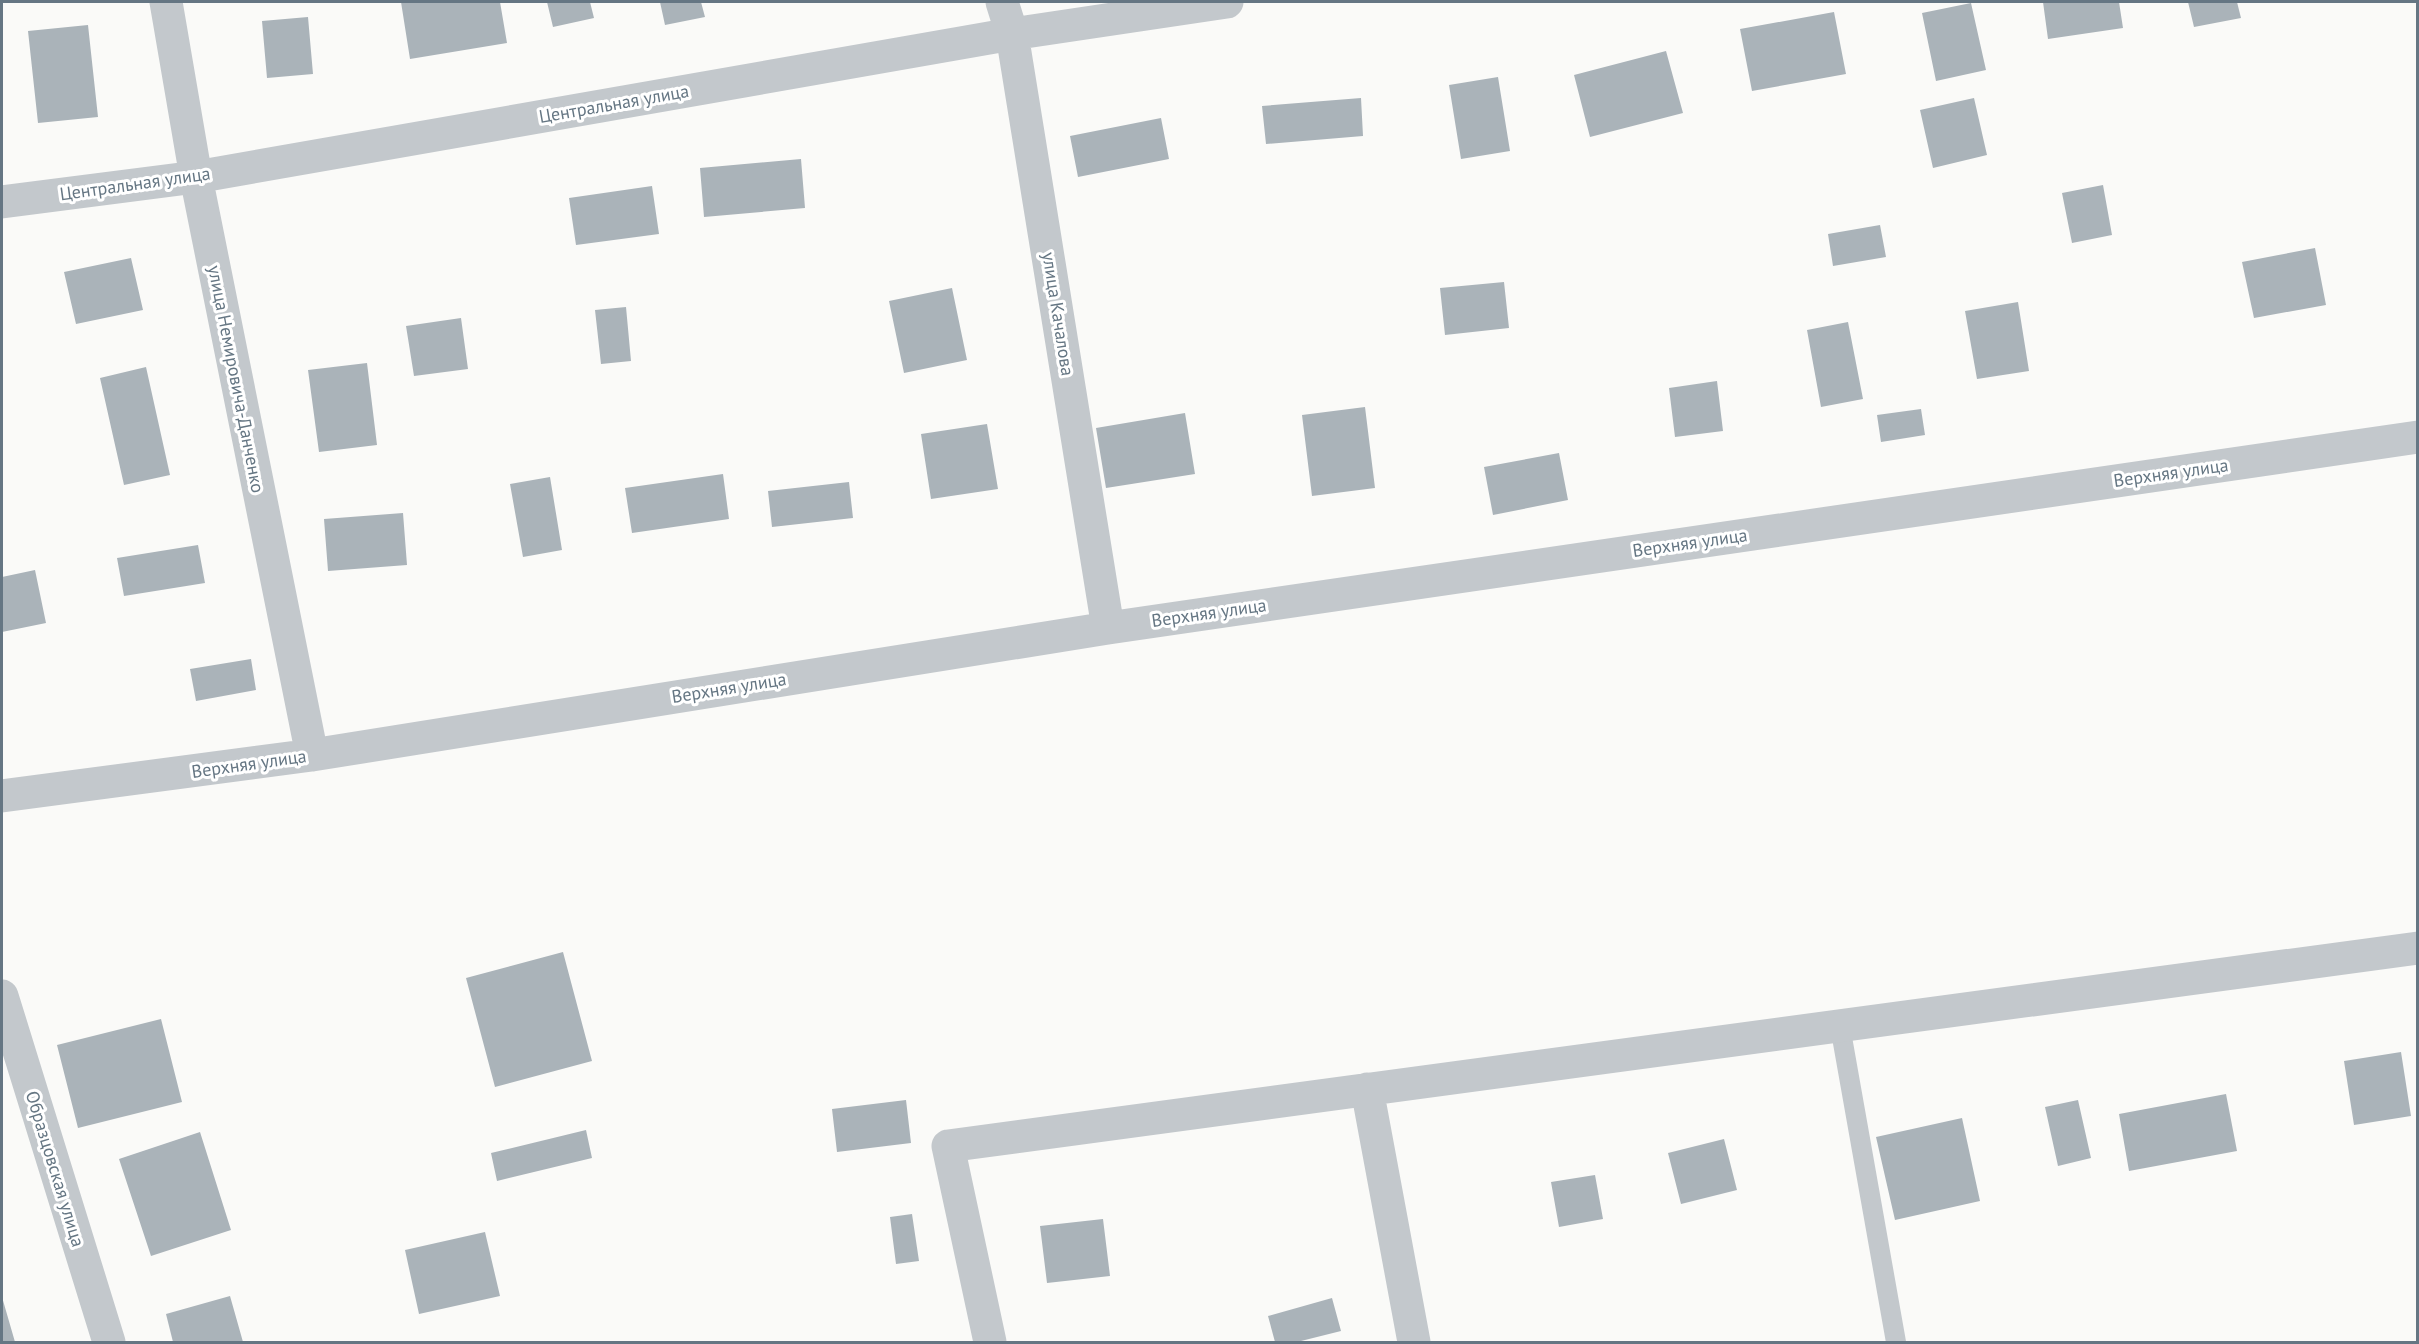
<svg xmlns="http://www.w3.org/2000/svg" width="2419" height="1344" viewBox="0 0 2419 1344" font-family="'PT Sans',sans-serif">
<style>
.building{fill:#aab3b9}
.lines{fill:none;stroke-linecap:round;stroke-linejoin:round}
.service{stroke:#c3c8cc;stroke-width:20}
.minor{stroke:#c3c8cc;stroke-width:33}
.labels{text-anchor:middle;stroke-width:6;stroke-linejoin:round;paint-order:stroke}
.street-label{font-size:18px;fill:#657683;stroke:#fff}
</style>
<rect width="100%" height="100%" fill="#fafaf8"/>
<path class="building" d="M401 2H500L507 43 410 59Z
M547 2H590L594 18 553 27Z
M660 2H701L705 17 665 25Z
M2043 2H2119L2123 28 2048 39Z
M2188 2H2237L2241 18 2194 27Z
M1971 3 1986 70 1936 81 1922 13Z
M1834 12 1846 74 1752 91 1740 29Z
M308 17 313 74 267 78 262 21Z
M88 25 98 117 38 123 28 31Z
M1666 51 1683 113 1590 137 1574 75Z
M1498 77 1510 151 1461 159 1449 85Z
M1361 98 1363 136 1266 144 1262 106Z
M1974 98 1987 155 1933 168 1920 110Z
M1161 118 1169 159 1078 177 1070 136Z
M801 159 805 208 704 217 700 168Z
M2103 185 2112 235 2072 243 2062 193Z
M652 186 659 234 576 245 569 198Z
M1880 225 1886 257 1833 266 1828 234Z
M2315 248 2326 305 2254 318 2242 262Z
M131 258 143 310 76 324 64 272Z
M1504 282 1509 328 1445 335 1440 288Z
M952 288 967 360 904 373 889 301Z
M2018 302 2029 371 1977 379 1965 311Z
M626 307 631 361 601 364 595 310Z
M461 318 468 369 414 376 406 326Z
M1848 322 1863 399 1821 407 1807 330Z
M367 363 377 445 319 452 308 370Z
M146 367 170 475 124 485 100 378Z
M1717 381 1723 431 1675 437 1669 388Z
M1365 407 1375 488 1312 496 1302 415Z
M1921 409 1925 435 1881 442 1877 415Z
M1185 413 1195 474 1106 488 1096 428Z
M987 424 998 489 931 499 921 434Z
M1559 453 1568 500 1493 515 1484 467Z
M723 474 729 519 632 533 625 488Z
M550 477 562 550 523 557 510 484Z
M849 482 853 518 772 527 768 491Z
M403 513 407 565 328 571 324 519Z
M198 545 205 583 124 596 117 558Z
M35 570 46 623 2 632V577Z
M251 659 256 690 196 701 190 669Z
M563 952 592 1061 495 1087 466 978Z
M161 1019 182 1102 78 1128 57 1045Z
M2401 1052 2411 1116 2354 1125 2344 1061Z
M2226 1094 2237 1151 2129 1171 2119 1114Z
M906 1100 911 1143 837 1152 832 1109Z
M2078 1100 2091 1158 2058 1166 2045 1107Z
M1962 1118 1980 1201 1895 1220 1876 1137Z
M586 1130 592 1158 497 1181 491 1153Z
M200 1132 231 1230 151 1256 119 1159Z
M1724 1139 1737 1190 1681 1204 1668 1153Z
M1595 1175 1603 1219 1559 1227 1551 1182Z
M912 1214 919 1261 896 1264 890 1217Z
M1103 1219 1110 1276 1047 1283 1040 1226Z
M485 1232 500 1296 419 1314 405 1250Z
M230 1296 243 1342H173L166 1314Z
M2 1297 15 1342H2Z
M1332 1298 1341 1331 1297 1342H1275L1268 1316Z"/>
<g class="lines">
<path class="service" d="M1840 1026 1896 1342"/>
<path class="minor" d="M166 2 196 177 312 755
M1002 2 1012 34 1108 628
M2 202 196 177 1012 34 1227 2
M2 796 312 755 1108 628 2418 437
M2 996 109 1342
M1367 1089 1414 1342
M990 1342 948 1146 2418 948"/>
</g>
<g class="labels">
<g class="street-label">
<text transform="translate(614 104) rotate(-10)" y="6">Центральная улица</text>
<text transform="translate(135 184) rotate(-8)" y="6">Центральная улица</text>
<text transform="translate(1058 314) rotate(81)" y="6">улица Качалова</text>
<text transform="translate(236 379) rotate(79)" y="6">улица Немировича-Данченко</text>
<text transform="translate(2171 473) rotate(-8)" y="6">Верхняя улица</text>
<text transform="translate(1690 543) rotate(-8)" y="6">Верхняя улица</text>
<text transform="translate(1209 613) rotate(-8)" y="6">Верхняя улица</text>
<text transform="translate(729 688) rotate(-9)" y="6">Верхняя улица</text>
<text transform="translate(249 764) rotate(-8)" y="6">Верхняя улица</text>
<text transform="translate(55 1169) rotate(73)" y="6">Образцовская улица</text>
</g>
</g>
<rect width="2419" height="1344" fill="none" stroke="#657683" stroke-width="6"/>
</svg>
